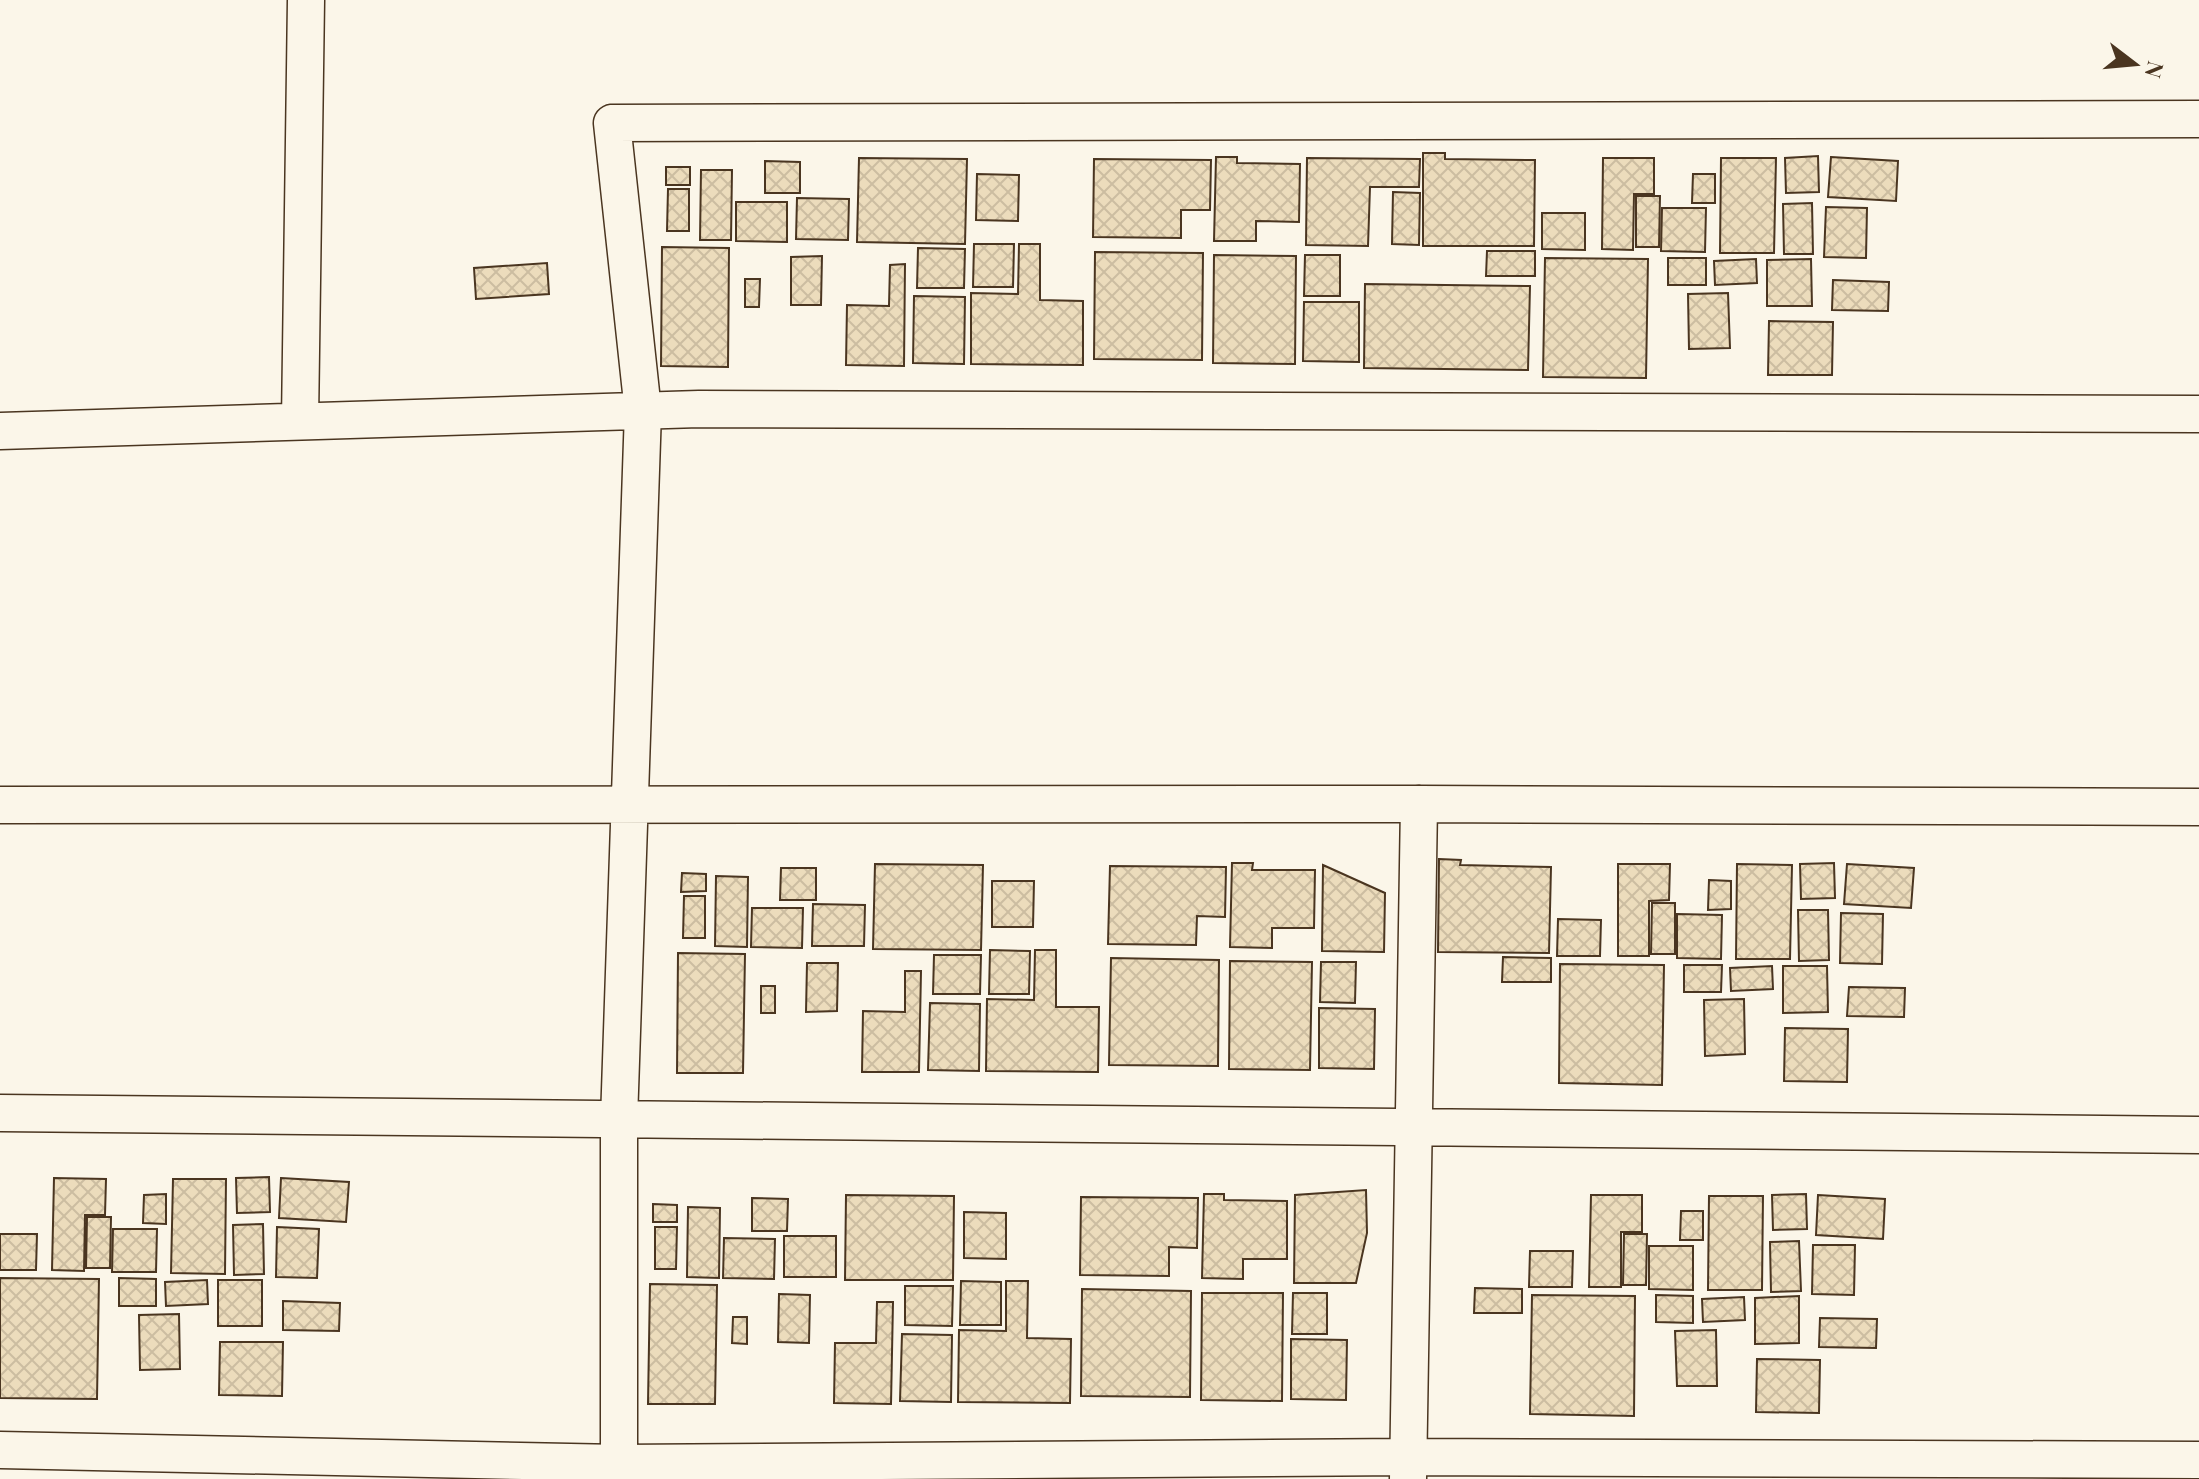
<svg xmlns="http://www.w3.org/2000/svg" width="2199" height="1479" viewBox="0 0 2199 1479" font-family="'Playfair Display',serif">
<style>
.building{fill:url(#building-cross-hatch);stroke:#4a3520;stroke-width:2}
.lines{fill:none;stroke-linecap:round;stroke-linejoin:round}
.minor-casing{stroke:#4a3520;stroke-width:39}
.minor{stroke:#fbf6e9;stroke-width:36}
</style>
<defs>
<pattern id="building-cross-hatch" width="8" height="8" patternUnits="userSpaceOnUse" patternTransform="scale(2)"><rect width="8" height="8" fill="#ecdcbc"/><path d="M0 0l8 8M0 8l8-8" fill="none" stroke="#ccbda1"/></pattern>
</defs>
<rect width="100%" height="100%" fill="#fbf6e9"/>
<path class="building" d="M1423 153H1445V159L1535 160 1534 246H1423Z
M1818 156 1819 192 1786 193 1785 158Z
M1216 157H1237V163L1300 164 1299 222 1256 221V241H1214Z
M1831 157 1898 161 1896 201 1828 197Z
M859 158 967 159 965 244 857 242Z
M1307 158 1420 159 1419 187H1370L1368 246 1306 245Z
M1603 158H1654V194H1634L1633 250 1602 249Z
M1721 158H1776L1774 253H1720Z
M1094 159 1211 160 1210 210H1181V238L1093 237Z
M765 161 800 162V193H765Z
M666 167H690V185H666Z
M701 170H732L731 240H700Z
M977 174 1019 175 1018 221 976 220Z
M1693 174H1715V203H1692Z
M668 189H689V231H667Z
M1393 192 1420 193 1419 245 1392 244Z
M1636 196H1660L1659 247H1636Z
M797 198 849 199 848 240 796 239Z
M736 202H787V242L736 241Z
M1812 203 1813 254H1784L1783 204Z
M1826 207 1867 208 1866 258 1824 257Z
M1662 208H1706L1705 252 1661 251Z
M1542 213H1585V250L1542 249Z
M974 244H1014L1013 287H973Z
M1019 244H1040V300L1083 301V365L971 364V293L1018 294Z
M662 247 729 248 728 367 661 366Z
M918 248 965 249 964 288H917Z
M1487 251H1535V276H1486Z
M1095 252 1203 253 1202 360 1094 359Z
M1214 255 1296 256 1295 364 1213 363Z
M1305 255H1340V296H1304Z
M822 256 821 305H791V257Z
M1545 258 1648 259 1646 378 1543 377Z
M1668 258H1706V285H1668Z
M1756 259 1757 283 1715 285 1714 261Z
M1811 259 1812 306H1767V260Z
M547 263 549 294 476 299 474 268Z
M905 264 904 366 846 365 847 305 889 306 890 265Z
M745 279H760L759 307H745Z
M1833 280 1889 282 1888 311 1832 310Z
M1365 284 1530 286 1528 370 1364 368Z
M1728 293 1730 348 1689 349 1688 294Z
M914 296 965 297 964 364 913 363Z
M1304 302H1359V362L1303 361Z
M1769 321 1833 322 1832 375H1768Z
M1439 859 1461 860 1460 865 1551 867 1549 953 1438 952Z
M1232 863H1253L1252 870H1315L1314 928H1272V948L1230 947Z
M1834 863 1835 898 1801 899 1800 864Z
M875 864 983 865 981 950 873 949Z
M1618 864H1670L1669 900 1649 901V956H1618Z
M1737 864 1792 865 1790 959H1736Z
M1847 864 1914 868 1911 908 1844 904Z
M1323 865 1385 893 1384 952 1322 951Z
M1110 866 1226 867 1225 917 1197 916 1196 945 1108 944Z
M781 868H816V900H780Z
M682 873 706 874V891L681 892Z
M716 876 748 877 747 947 715 946Z
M1709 880 1731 881V909L1708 910Z
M992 881H1034L1033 927H992Z
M684 896H705V938H683Z
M1652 903H1675V954H1651Z
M813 904 865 905 864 946H812Z
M752 908H803L802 948 751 947Z
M1798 910H1828L1829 960 1799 961Z
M1841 913 1883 914 1882 964 1840 963Z
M1677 914 1722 915 1721 959 1677 958Z
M1558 919 1601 920 1600 956H1557Z
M990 950 1030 951 1029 994H989Z
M1035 950H1056V1007H1099L1098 1072 986 1071 987 999 1034 1000Z
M678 953 745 954 743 1073H677Z
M934 955H981L980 994H933Z
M1503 957 1551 958V982H1502Z
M1111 958 1219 960 1218 1066 1109 1065Z
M1230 961 1312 962 1310 1070 1229 1069Z
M1321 962H1356L1355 1003 1320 1002Z
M807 963H838L837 1011 806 1012Z
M1560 964 1664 965 1662 1085 1559 1083Z
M1684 965H1722L1721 992H1684Z
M1772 966 1773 989 1731 991 1730 968Z
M1783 966H1827L1828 1012 1783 1013Z
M905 971H921L919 1072H862L863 1011 905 1012Z
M761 986H775V1013H761Z
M1849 987 1905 988 1904 1017 1847 1016Z
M1744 999 1745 1054 1705 1056 1704 1000Z
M930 1003 980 1004 979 1071 928 1070Z
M1319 1008 1375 1009 1374 1069 1319 1068Z
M1785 1028 1848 1029 1847 1082 1784 1081Z
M269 1177 270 1212 237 1213 236 1178Z
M54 1178 106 1179 105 1215H85L84 1271 52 1270Z
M281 1178 349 1182 346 1222 279 1218Z
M173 1179H226L225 1274 171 1273Z
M1366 1190 1367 1233 1356 1283H1294L1295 1195Z
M166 1194V1224L143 1223 144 1195Z
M1204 1194H1224V1200L1287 1201V1259H1243V1279L1202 1278Z
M1806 1194 1807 1229 1773 1230 1772 1195Z
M846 1195 954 1196 953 1280H845Z
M1591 1195H1642V1232H1621V1287H1589Z
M1818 1195 1885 1199 1883 1239 1816 1235Z
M1709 1196H1763L1762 1290H1708Z
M1081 1197 1198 1198 1197 1248 1169 1247V1276L1080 1275Z
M752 1198 788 1199 787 1231H752Z
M653 1204 677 1205V1222H653Z
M688 1207 720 1208 719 1278 687 1277Z
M1681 1211H1703V1240H1680Z
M964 1212 1006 1213V1259L964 1258Z
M87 1217H111L110 1268H86Z
M263 1224 264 1274 234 1275 233 1225Z
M277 1227 319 1229 317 1278 276 1277Z
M655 1227H677L676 1269H655Z
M113 1229H157L156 1272H112Z
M0 1234H37L36 1270H0Z
M1624 1234H1647L1646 1285H1623Z
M784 1236H836V1277H784Z
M724 1238 775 1239 774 1279 723 1278Z
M1799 1241 1801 1291 1771 1292 1770 1242Z
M1813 1245H1855L1854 1295 1812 1294Z
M1649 1246H1693V1290L1649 1289Z
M1530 1251H1573L1572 1287H1529Z
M0 1278 99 1279 97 1399 0 1398Z
M119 1278 156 1279V1306H119Z
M207 1280 208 1304 166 1306 165 1282Z
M218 1280H262V1326H218Z
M961 1281 1001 1282V1325H960Z
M1006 1281H1028L1027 1338 1071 1339 1070 1403 958 1402 959 1330 1006 1331Z
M650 1284 717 1285 715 1404H648Z
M905 1286H953L952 1326 905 1325Z
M1475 1288 1522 1289V1313H1474Z
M1082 1289 1191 1291 1190 1397 1081 1396Z
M1202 1293H1283L1282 1401 1201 1400Z
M1293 1293H1327V1334H1292Z
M779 1294 810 1295 809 1343 778 1342Z
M1532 1295 1635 1296 1634 1416 1530 1414Z
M1656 1295 1693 1296V1323L1656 1322Z
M1799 1296V1343L1755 1344V1298Z
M1744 1297 1745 1320 1703 1322 1702 1299Z
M283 1301 340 1303 339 1331 283 1330Z
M877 1302H893L891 1404 834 1403 835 1343H876Z
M179 1314 180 1369 140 1370 139 1315Z
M733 1317H747V1344L732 1343Z
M1820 1318 1877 1319 1876 1348 1819 1347Z
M1716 1330 1717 1386H1677L1675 1331Z
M902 1334 952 1335 951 1402 900 1401Z
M1291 1339 1347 1340 1346 1400 1291 1399Z
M220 1342H283L282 1396 219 1395Z
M1757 1359 1820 1360 1819 1413 1756 1412Z"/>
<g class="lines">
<g class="minor-casing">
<path id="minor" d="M300 421 306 0
M0 431 699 409 2199 414
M0 805 1419 804 2199 807
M0 1113 2199 1135
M0 1450 619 1463 1407 1457 2199 1460
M619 1479V1120L643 411 612 123 2199 119
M1408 1479 1419 804"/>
</g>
<use href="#minor" class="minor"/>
</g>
<g transform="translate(2135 64) rotate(106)" stroke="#fbf6e9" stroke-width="6" paint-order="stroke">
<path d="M0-6L14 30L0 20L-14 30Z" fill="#4a3520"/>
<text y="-12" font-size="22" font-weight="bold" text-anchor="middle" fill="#4a3520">N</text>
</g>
</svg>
